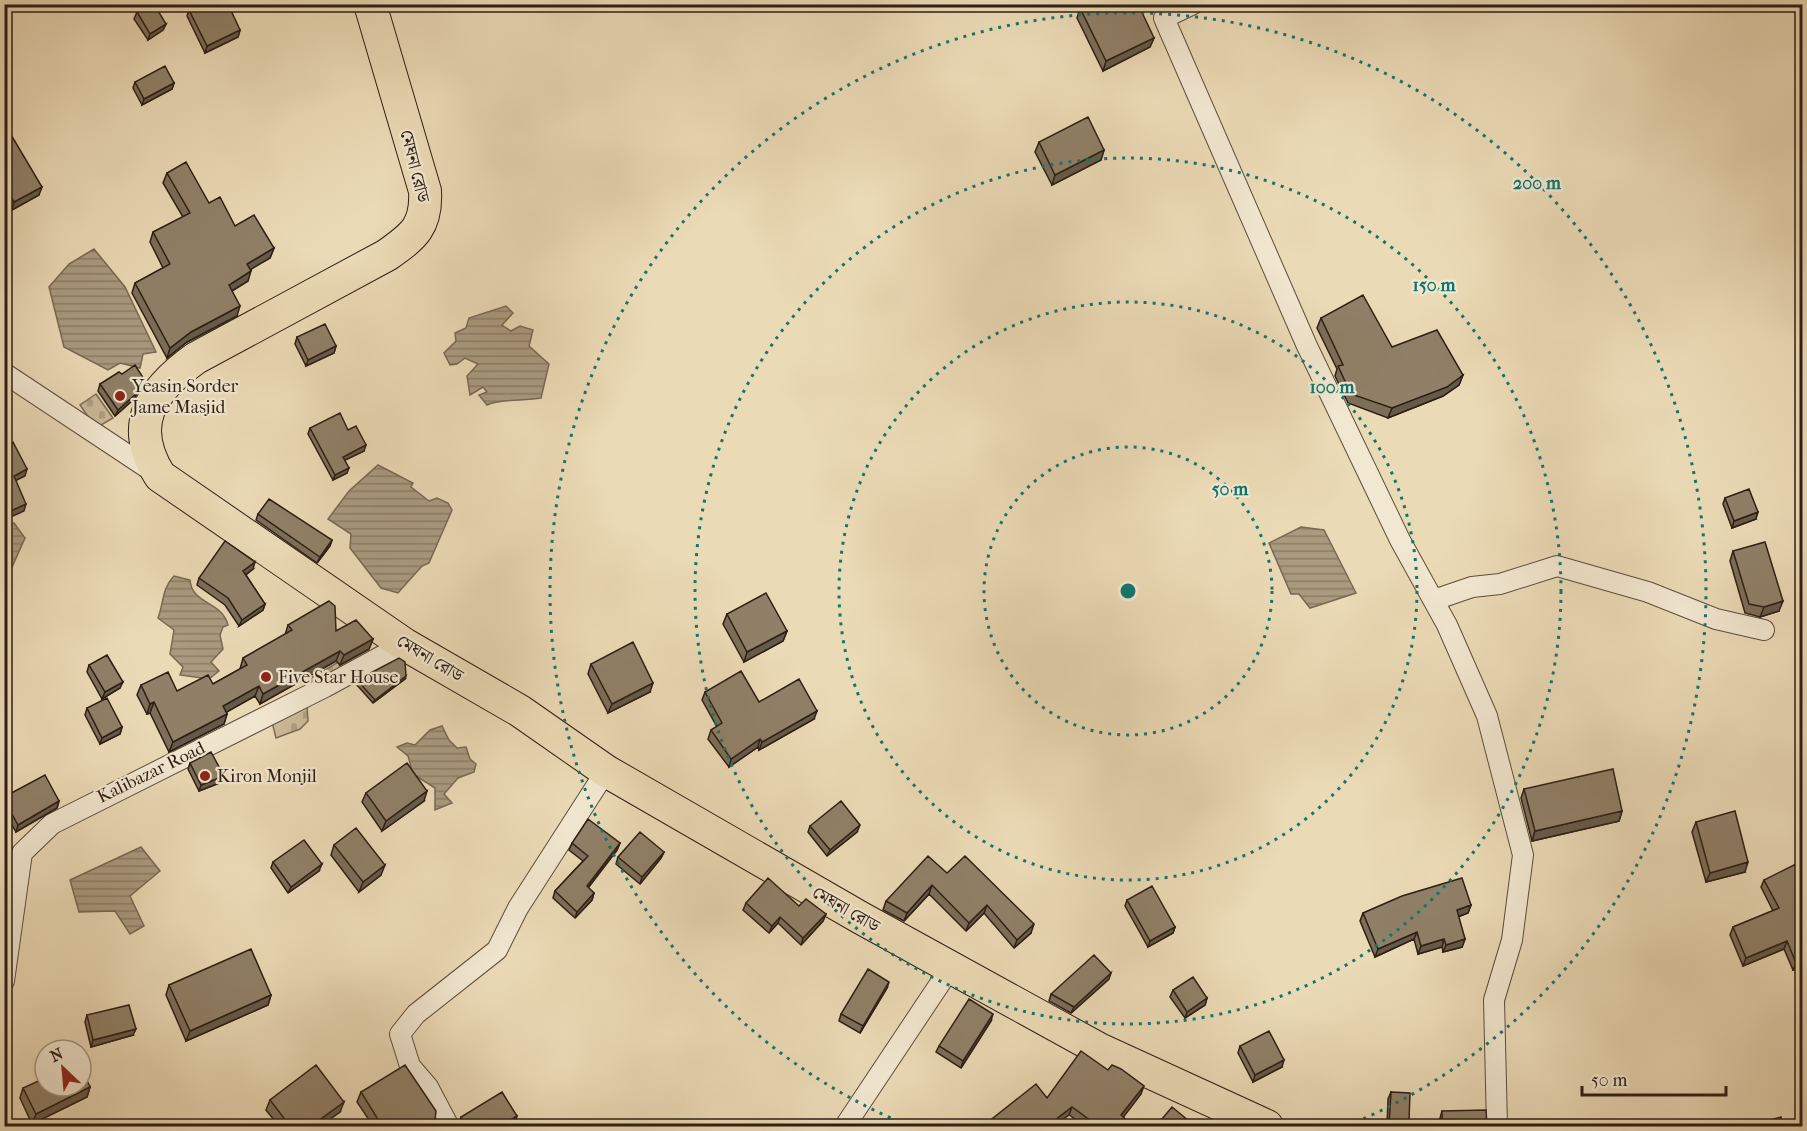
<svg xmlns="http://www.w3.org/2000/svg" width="1807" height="1131" viewBox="0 0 1807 1131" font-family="'IM FELL French Canon','Noto Serif Bengali',serif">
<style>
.cemetery{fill:url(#cemetery-stones);stroke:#7c6c57;stroke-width:1.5}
.water{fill:url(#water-rules);stroke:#786854;stroke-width:1.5}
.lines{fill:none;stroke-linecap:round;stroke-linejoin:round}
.minor-casing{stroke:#5c4d3c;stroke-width:22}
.primary-casing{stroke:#2d1e14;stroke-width:34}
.minor{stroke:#f2e7d0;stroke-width:20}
.primary{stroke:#ebdab6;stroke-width:32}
.wall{fill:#7c6e59;stroke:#2d1e14;stroke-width:1.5}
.shaded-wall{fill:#655a49;stroke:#2d1e14;stroke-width:1.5}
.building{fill:#908068;stroke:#2d1e14;stroke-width:1.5}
.ring{fill:none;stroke:#0f766e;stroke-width:3;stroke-dasharray:3 6}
.poi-dot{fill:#8f2418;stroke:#f2e7d0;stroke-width:2}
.labels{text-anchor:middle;stroke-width:4.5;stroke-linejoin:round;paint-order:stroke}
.street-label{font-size:18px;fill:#2d1e14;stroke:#f2e7d0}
.poi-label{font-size:18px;fill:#2d1e14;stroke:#f2e7d0;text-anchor:start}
.centre{fill:#0f766e;stroke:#f2e7d0;stroke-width:3}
.ring-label{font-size:18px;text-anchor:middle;font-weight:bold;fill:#0f766e;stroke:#f2e7d0;stroke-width:4.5;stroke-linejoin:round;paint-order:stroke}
</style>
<defs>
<pattern id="cemetery-stones" width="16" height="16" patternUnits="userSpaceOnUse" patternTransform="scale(1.5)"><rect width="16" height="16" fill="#cbba9a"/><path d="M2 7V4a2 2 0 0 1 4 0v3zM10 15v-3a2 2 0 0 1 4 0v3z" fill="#af9f84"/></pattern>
<pattern id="water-rules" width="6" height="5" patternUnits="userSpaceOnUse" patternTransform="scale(1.5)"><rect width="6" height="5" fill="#aa9a7f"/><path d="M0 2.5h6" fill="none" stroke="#8b7d67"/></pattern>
</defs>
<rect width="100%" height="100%" fill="#ebdab6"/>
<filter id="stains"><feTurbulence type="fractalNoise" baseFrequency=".00333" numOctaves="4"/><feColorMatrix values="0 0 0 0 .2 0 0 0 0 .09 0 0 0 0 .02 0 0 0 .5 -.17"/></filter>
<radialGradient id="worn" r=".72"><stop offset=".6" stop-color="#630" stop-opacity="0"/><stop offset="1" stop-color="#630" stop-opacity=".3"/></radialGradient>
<path class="cemetery" d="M96 394 113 418 96 428 80 405Z
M366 646 372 657 317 686 309 679Z
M307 705 308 721 300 729 276 738 272 722Z"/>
<path class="water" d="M94 249 125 287 156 352 143 354 140 368 120 363 108 370 64 347 49 287 69 264Z
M506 306 513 313 502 325 511 331 520 326 533 330 529 346 549 364 541 398C525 401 499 399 487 405L479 395 487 392 483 387 470 395 467 376 478 364 465 358 457 364 450 365 444 353 456 341 455 333 466 328 469 318Z
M378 465 413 483 411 487 429 501 437 498 448 503 452 510 429 563 422 566 398 593 381 588 350 548 351 534 328 519 349 491Z
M14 523 25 538 8 576 5 578V527Z
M1301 527 1324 530 1356 593 1310 608 1299 594H1291L1269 543Z
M174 576 190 580C192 605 222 601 228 625L223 627 220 635 223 649 211 662 219 671 209 679 180 675 183 667 170 654 174 630 158 618C164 602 162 588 174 576Z
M442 726 449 740 457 748 466 747 470 759 476 764 474 772 458 778 444 794 452 803 435 810V788L413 774 408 756 397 747 407 743 415 745 430 730Z
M141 847 160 871 130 896 144 926 130 934 115 911 79 912 70 880Z"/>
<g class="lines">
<g class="minor-casing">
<path id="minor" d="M1193 4 1164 18 1307 346 1400 540 1447 625 1487 716 1523 855 1512 940 1494 1000 1497 1126
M4 373 158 475
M1434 600 1472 587 1500 584 1557 566 1648 592 1716 619 1764 630
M4 981 22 853 52 824 325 687 404 644
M443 1126 447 1123 428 1087 410 1066 400 1034 416 1014 497 950 518 908 606 771
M845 1126 951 967"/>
</g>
<g class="primary-casing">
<path id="primary" d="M370 4 425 191C427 226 414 236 387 255L196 358C150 391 128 425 160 476L404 644 520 711 606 771 861 918 1099 1049 1267 1126"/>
</g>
<use href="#minor" class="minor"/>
<use href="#primary" class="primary"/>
</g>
<path class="wall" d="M1080 8 1154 38 1150 47 1103 71 1077 18Z
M189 10 240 30 238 37 205 53 187 16Z
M137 12 166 24 163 30 148 40 134 19Z
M135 82 174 83 172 89 142 105 133 88Z
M4 123 39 195 12 210 8 204 4 206Z
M1039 142 1104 150 1101 160 1052 185 1035 152Z
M167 173 209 203 235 226 274 248 270 258 250 269 248 281 232 291 237 316 187 342 167 358 132 293 135 283 163 268 150 242 153 232 183 217 163 183Z
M1321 318 1463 375 1459 385 1443 396 1388 418 1348 403 1335 376 1337 369 1317 328Z
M297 337 336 346 334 353 306 366 295 344Z
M122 374 144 379 134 399 115 416 98 391 100 384Z
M310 428 348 430 364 451 345 460 347 473 333 480 308 434Z
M1725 498 1756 519 1732 528 1723 504Z
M258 514 332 540 330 546 317 563 256 520Z
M1733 551 1779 611 1760 617 1745 613 1730 561Z
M253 569 246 575 265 604 263 610 239 626 225 605 197 585 199 578Z
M727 614 787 631 783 641 744 662 723 624Z
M288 625 336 631 373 639 369 649 340 665 336 661 260 704 255 696 226 712 227 714 224 724 169 752 150 713 147 714 137 695 141 685 177 691 213 684 240 669 243 658 285 635Z
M591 664 650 692 608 713 588 674Z
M89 665 120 688 102 699 87 672Z
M405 679 373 703 356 684 357 680Z
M705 692 759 702 814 719 759 750 758 747 729 767 708 739 711 730 717 727 702 700Z
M87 708 122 727 120 734 100 744 85 715Z
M190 763 222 782 199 791 188 769Z
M1524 789 1622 811 1619 821 1532 841 1521 798Z
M366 793 424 801 382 831 362 802Z
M4 797 59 801 57 808 16 832 4 811Z
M1696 822 1745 872 1706 882 1692 832Z
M810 826 857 832 827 856 808 832Z
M572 843H620L617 850 588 888 594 893 592 900 575 918 553 898 555 891 583 861 569 850Z
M334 845 381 875 359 892 331 855Z
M664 852 661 858 640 884 616 864 618 857Z
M273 862 319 871 288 893 271 868Z
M947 873 1031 933 1014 948 984 913 966 931 929 894 904 921 883 910 886 901Z
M1803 877V966L1793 970 1784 949 1743 966 1730 935 1733 927 1773 911 1761 887 1764 880Z
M1127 900 1175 927 1173 933 1148 947 1125 906Z
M746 903 799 906 826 914 823 921 801 945 778 923 769 933 743 910Z
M1471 905 1468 913 1458 917 1465 939 1462 947 1443 952 1442 947 1418 954 1414 939 1375 957 1360 921 1363 913Z
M1109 979 1071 1013 1049 1001 1051 994Z
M169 985 271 995 268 1005 186 1041 166 995Z
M887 988 860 1033 839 1021 841 1014Z
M1173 990 1207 998 1205 1005 1185 1018 1170 997Z
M87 1015 133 1035 91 1047 85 1022Z
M991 1021 961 1068 936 1052 939 1046Z
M1240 1046 1282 1067 1253 1082 1238 1053Z
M1108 1070 1141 1094 1123 1117 1133 1126H1084L1047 1098Z
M90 1087 87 1097 32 1124 20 1098 23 1088Z
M361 1092 432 1126H373L357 1102Z
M1391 1092 1409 1120 1440 1122V1118L1442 1111 1487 1126H1387L1388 1099Z
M270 1100 340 1112 320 1126H279L266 1110Z
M461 1117 515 1123 509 1126H460L459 1124Z"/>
<path class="shaded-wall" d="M166 24 163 30 148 40 150 34Z
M240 30 238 37 205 53 207 46Z
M1154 38 1150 47 1103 71 1106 61Z
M174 83 172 89 142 105 144 99Z
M1104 150 1101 160 1052 185 1055 175Z
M42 187 39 195 12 210 14 202Z
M11 196 8 204 4 206V200Z
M274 248 270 258 243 274 247 264Z
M251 271 248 281 225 295 229 285Z
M240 306 237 316 187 342 167 358 170 348 191 332Z
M336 346 334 353 306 366 308 360Z
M1463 375 1459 385 1443 396 1388 418 1392 408Z
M144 379 134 399 115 416 118 410Z
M366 445 364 451 341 462 343 457Z
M349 468 347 473 333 480 335 475Z
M27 469 25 476 11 483 14 476Z
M26 504 24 511 4 520V514Z
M1758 512 1756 519 1732 528 1734 521Z
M332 540 330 546 317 563 320 557Z
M255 562 253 569 241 578 243 571Z
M1783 601 1779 611 1760 617 1764 607Z
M265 604 263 610 239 626 242 620Z
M787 631 783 641 744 662 747 652Z
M373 639 369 649 340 665 344 655Z
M340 651 336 661 260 704 263 694Z
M406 676 405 679 373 703 375 700Z
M123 682 120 688 102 699 105 692Z
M653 683 650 692 608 713 612 704Z
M259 686 255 696 220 716 223 706Z
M154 702 150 713 147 714 150 704Z
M817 711 814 719 759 750 762 742Z
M227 714 224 724 169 752 173 742Z
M122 727 120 734 100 744 102 738Z
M760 739 758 747 729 767 731 759Z
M224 776 222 782 199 791 201 785Z
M427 791 424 801 382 831 386 821Z
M59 801 57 808 16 832 18 825Z
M1622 811 1619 821 1532 841 1535 831Z
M860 825 857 832 827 856 830 850Z
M620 843 617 850 584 893 587 886Z
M664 852 661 858 640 884 642 877Z
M1748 862 1745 872 1706 882 1710 873Z
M322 864 319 871 288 893 291 887Z
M385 865 381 875 359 892 363 882Z
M932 885 929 894 904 921 907 913Z
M594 893 592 900 575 918 577 912Z
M987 905 984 913 966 931 969 923Z
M1471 905 1468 913 1454 918 1457 910Z
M826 914 823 921 801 945 803 938Z
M780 917 778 923 769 933 772 926Z
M1034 924 1031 933 1014 948 1017 940Z
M1175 927 1173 933 1148 947 1150 941Z
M1417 932 1414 939 1375 957 1378 949Z
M1444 939 1442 947 1418 954 1421 946Z
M1465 939 1462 947 1443 952 1446 945Z
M1787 941 1784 949 1743 966 1746 958Z
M1803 960V966L1793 970 1796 963Z
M1111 973 1109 979 1071 1013 1074 1007Z
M889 982 887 988 860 1033 863 1026Z
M271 995 268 1005 186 1041 190 1031Z
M1207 998 1205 1005 1185 1018 1187 1012Z
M993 1014 991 1021 961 1068 963 1061Z
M136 1029 133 1035 91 1047 93 1040Z
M1284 1060 1282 1067 1253 1082 1255 1075Z
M1144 1086 1141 1094 1118 1124 1121 1115Z
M90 1087 87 1097 32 1124 36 1114Z
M344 1102 340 1112 320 1126H311Z
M1072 1107 1069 1115 1054 1126H1047Z
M517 1116 515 1123 509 1126H500Z
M435 1119 432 1126H423Z"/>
<path class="building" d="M149 4H154L166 24 150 34 137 12Z
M201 4H228L240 30 207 46 189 10Z
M1088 4H1138L1154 38 1106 61 1080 8Z
M165 66 174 83 144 99 135 82Z
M1088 117 1104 150 1055 175 1039 142Z
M4 123 42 187 14 202 11 196 4 200Z
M186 162 209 203 220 197 235 226 254 215 274 248 247 264 251 271 229 285 240 306 191 332 170 348 135 283 170 264 153 232 190 213 167 173Z
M1363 295 1392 347 1437 330 1463 375 1447 387 1392 408 1351 394 1338 366 1343 365 1321 318Z
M325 324 336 346 308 360 297 337Z
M135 365 144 379 137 393 118 410 100 384 119 372 122 374Z
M340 413 348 430 356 426 366 445 343 457 349 468 335 475 310 428Z
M13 442 27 469 14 476 26 504 4 514V447Z
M1749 489 1758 512 1734 521 1725 498Z
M269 499 332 540 320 557 258 514Z
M225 541 255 562 243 571 265 604 242 620 228 598 199 578Z
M1765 542 1783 601 1764 607 1749 604 1733 551Z
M766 593 787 631 747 652 727 614Z
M329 601 335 606 336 631 356 620 373 639 344 655 340 651 263 694 259 686 223 706 227 714 173 742 154 702 150 704 141 685 168 672 177 691 208 675 213 684 247 665 243 658 292 630 288 625Z
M633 642 653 683 612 704 591 664Z
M107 655 123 682 105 692 89 665Z
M399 658 405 662 406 676 375 700 357 680Z
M741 671 759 702 799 679 817 711 762 742 760 739 731 759 711 730 722 723 705 692Z
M107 698 122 727 102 738 87 708Z
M211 752 224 776 201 785 190 763Z
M407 763 427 791 386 821 366 793Z
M1613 769 1622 811 1535 831 1524 789Z
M45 775 59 801 18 825 4 800V797Z
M841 801 860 825 830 850 810 826Z
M1735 811 1748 862 1710 873 1696 822Z
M588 819 620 843 587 886 594 893 577 912 555 891 588 856 572 843Z
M356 828 385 865 363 882 334 845Z
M640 832 664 852 642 877 618 857Z
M304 840 322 864 291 887 273 862Z
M928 856 947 873 965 856 1034 924 1017 940 987 905 969 923 932 885 907 913 886 901Z
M1796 864 1803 877V960L1796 963 1787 941 1746 958 1733 927 1779 908 1764 880Z
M768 878 799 906 806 899 826 914 803 938 780 917 772 926 746 903Z
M1462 878 1471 905 1457 910 1465 939 1446 945 1444 939 1421 946 1417 932 1378 949 1363 913 1402 896Z
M1152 886 1175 927 1150 941 1127 900Z
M251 949 271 995 190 1031 169 985Z
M1094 955 1111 973 1074 1007 1051 994Z
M868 969 889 982 863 1026 841 1014Z
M1193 977 1207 998 1187 1012 1173 990Z
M969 999 993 1014 963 1061 939 1046Z
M129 1005 136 1029 93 1040 87 1015Z
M1269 1031 1284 1060 1255 1075 1240 1046Z
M1081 1051 1108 1070 1112 1065 1121 1069 1144 1086 1121 1115 1133 1126H1098L1072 1107 1047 1126H983L1036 1084 1047 1098Z
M316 1065 344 1102 311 1126H290L270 1100Z
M405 1065 436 1111 435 1119 423 1126H382L361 1092Z
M81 1068 90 1087 36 1114 23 1088 45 1078V1086H81Z
M502 1092 517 1116 500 1126H466L461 1117Z
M1391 1092 1410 1093 1409 1120 1442 1122V1111L1486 1110 1487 1126H1389Z
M1172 1107 1189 1121 1184 1126H1156Z
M1781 1117 1783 1126H1748Z"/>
<g class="ring">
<circle cx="1128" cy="591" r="144"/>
<circle cx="1128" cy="591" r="289"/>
<circle cx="1128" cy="591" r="433"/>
<path d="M907 1125A578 578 0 1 1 1349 1125"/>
</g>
<g class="poi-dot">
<circle cx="120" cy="396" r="6"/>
<circle cx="266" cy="677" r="6"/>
<circle cx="205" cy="776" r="6"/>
</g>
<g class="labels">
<g class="street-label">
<text transform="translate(415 166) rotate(76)" y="6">মেঘনা রোড</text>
<text transform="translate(430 658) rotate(31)" y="6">মেঘনা রোড</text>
<text transform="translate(151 772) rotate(-26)" y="6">Kalibazar Road</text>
<text transform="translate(846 909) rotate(30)" y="6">মেঘনা রোড</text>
</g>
<g class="poi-label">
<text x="132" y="392">Yeasin Sorder<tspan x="132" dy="21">Jame Masjid</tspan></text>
<text x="278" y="683">Five Star House</text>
<text x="217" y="782">Kiron Monjil</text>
</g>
</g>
<circle cx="1128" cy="591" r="9" class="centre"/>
<g class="ring-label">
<text x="1537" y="189">200 m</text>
<text x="1434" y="291">150 m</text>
<text x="1332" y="393">100 m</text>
<text x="1230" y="495">50 m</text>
</g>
<rect width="1807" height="1131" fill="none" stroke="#ebdab6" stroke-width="24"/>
<rect x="6" y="6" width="1795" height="1119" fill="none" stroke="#2d1e14" stroke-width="3"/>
<rect x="12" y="12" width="1783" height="1107" fill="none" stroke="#2d1e14" stroke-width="1.5"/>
<g transform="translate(63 1068) rotate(334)"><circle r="28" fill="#f2e7d0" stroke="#a39785" stroke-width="1.5"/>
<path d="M0-4.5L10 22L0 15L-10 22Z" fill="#8f2418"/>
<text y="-9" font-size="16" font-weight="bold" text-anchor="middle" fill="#2d1e14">N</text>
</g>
<path d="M1582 1086v9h144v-9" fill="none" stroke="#2d1e14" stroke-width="3"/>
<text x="1591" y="1086" font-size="18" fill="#2d1e14" stroke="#f2e7d0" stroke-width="4.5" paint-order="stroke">50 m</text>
<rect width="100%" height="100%" filter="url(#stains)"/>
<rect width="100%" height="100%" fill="url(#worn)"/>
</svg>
